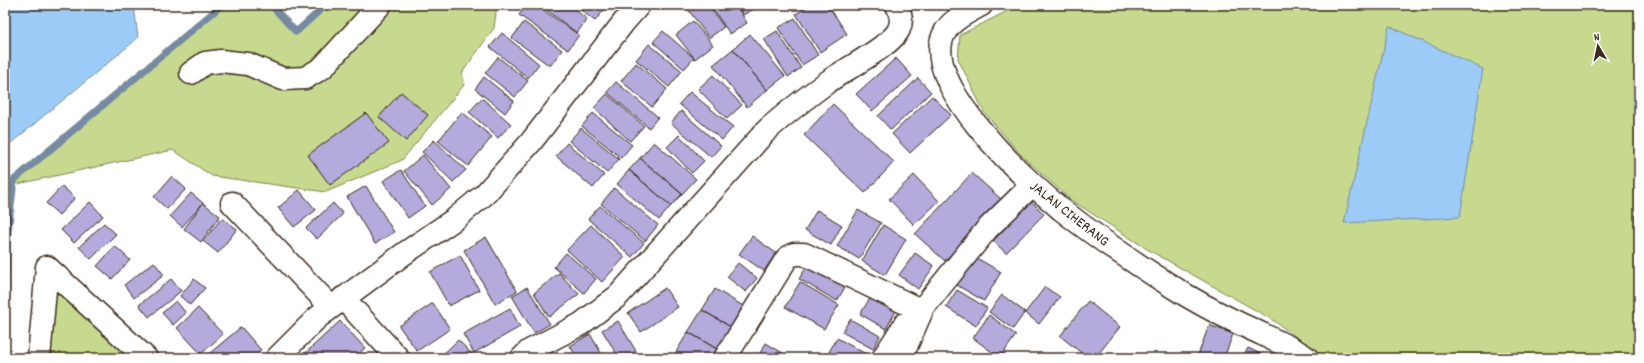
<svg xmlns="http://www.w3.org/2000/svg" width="1644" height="363" viewBox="0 0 1644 363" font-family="Dekko,sans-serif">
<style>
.green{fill:#c7d98e;stroke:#818256;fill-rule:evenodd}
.water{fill:#9dcbf8;stroke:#768ba1}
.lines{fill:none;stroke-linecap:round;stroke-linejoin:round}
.stream{stroke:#768ba1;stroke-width:7}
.building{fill:#b4aadb;stroke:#3b2a1e}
.street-casing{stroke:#3b2a1e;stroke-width:25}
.secondary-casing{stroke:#3b2a1e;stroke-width:25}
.street{stroke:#fff;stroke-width:22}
.secondary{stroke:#fff;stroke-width:22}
.labels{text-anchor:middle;stroke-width:3;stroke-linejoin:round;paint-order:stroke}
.street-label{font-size:15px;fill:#3b2a1e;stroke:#fff}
</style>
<rect width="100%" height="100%" fill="#fff"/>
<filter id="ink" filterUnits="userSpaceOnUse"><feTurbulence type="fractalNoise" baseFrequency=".025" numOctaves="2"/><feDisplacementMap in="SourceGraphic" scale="8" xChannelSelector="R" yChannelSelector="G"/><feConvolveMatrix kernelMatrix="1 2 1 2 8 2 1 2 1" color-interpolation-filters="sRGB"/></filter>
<g filter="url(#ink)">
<path class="green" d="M222 5H271L296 32 326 5H497L494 28 462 73 464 85 402 160 326 192 212 176 173 150 18 184 14 180ZM401 92 428 115 406 140 379 117ZM366 113 388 143 330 185 308 155Z
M1019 5H1639V358H1326L1271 319 1147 249 1071 200 1022 156 984 112 958 59 960 35Z
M47 267 146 358H39Z"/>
<path class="water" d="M5 5H134L138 38 5 148Z
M1389 26 1483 69 1460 217 1344 223Z"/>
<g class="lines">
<path class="stream" d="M271 5 296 32 326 5
M5 334 7 241 14 180 222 5"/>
</g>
<path class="building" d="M526 5H536L579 35 568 50 519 15Z
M540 5H569L587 19 577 33Z
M574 5H600L605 9 595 21Z
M692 5H708L724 27 709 38 687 8Z
M710 5H736L747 23 730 34Z
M738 5H761L743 15Z
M810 5H828L847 34 820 52 796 14Z
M795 18 818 55 802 65 778 28Z
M693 21 713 45 695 59 676 35Z
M524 22 562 50 550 66 512 38Z
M663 31 694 58 684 69 653 42Z
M777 31 801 68 788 77 764 39Z
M502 33 539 64 528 78 490 47Z
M750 34 785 76 767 90 733 49Z
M649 44 682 71 669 87 636 60Z
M733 49 767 90 747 107 713 65Z
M498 57 528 81 515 97 485 73Z
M896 58 912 76 872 111 856 94Z
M636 63 667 89 652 107 621 81Z
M713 75 742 105 727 119 698 89Z
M484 77 514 101 505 113 475 89Z
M918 78 931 92 891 130 878 116Z
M616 82 658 117 649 128 607 92Z
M401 92 428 115 406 141 379 117Z
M690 92 733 127 722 140 679 104Z
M607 94 644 126 630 141 594 108Z
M932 96 951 115 910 153 892 134Z
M482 98 511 124 498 138 469 112Z
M833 104 894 162 865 193 804 135Z
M681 111 721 146 711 157 671 123Z
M462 112 492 137 468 166 438 141Z
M366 113 389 143 330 185 308 155Z
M593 113 632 145 621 158 582 126Z
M581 128 619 159 607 173 569 141Z
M679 135 704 161 692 173 667 147Z
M434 140 466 170 453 182 422 152Z
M654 142 696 179 682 194 640 158Z
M567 143 604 175 593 188 556 156Z
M423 155 451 189 432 205 404 171Z
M640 158 682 194 671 206 629 170Z
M401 170 425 206 408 218 383 181Z
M629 170 671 206 659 220 617 184Z
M972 173 1001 199 945 261 915 234Z
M914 175 939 201 914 225 889 199Z
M172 176 186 189 167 209 154 197Z
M62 186 75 198 59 215 46 203Z
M366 186 394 232 375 244 347 197Z
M614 188 658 225 645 241 601 204Z
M299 190 316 210 294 227 278 208Z
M191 193 203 203 182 227 170 216Z
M1031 201 1044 214 1006 253 993 241Z
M90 202 103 216 74 243 61 230Z
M203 203 220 216 201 242 184 229Z
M333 203 343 214 317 239 306 228Z
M600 206 644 243 632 257 588 219Z
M817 210 842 225 831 245 805 230Z
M858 210 881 223 859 259 837 246Z
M222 218 237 229 218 253 203 241Z
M104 223 116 234 91 259 79 247Z
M591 225 625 257 602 282 567 250Z
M883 225 906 239 885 275 862 261Z
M752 236 776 253 764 271 739 254Z
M486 237 517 291 495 304 464 250Z
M115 246 130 260 112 279 97 266Z
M566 253 596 279 584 293 554 267Z
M915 253 934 266 918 289 899 275Z
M460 255 479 290 449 306 430 272Z
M973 256 1001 272 984 301 955 284Z
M810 261 848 282 837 301 799 279Z
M154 262 164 275 134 298 124 285Z
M738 263 757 278 746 292 727 277Z
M559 273 579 294 549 317 534 293Z
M171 279 181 291 149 317 139 305Z
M194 279 205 288 190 305 180 296Z
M800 282 839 305 824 329 785 307Z
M527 287 550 324 534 333 512 296Z
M1045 287 1060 297 1039 324 1025 313Z
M665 288 678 307 641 332 628 313Z
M715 289 748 309 736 330 702 310Z
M957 290 987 308 976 326 946 307Z
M1002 295 1025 312 1013 329 989 312Z
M871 297 896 311 886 329 860 314Z
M176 301 186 313 173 325 162 313Z
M1088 301 1120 327 1095 358H1088L1060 336Z
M433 303 450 329 417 351 399 326Z
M198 308 223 334 201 354 177 328Z
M510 308 520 327 474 353 463 334Z
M702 310 736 330 722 352 688 332Z
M989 315 1016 335 1000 358 973 338Z
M850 319 880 336 873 349 842 332Z
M340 321 365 348 354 358H300Z
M618 321 636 351 624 358H619L602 330Z
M1209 325 1233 334 1224 358H1197Z
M241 327 261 350 252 358H204Z
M688 332 722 352 718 358H681L675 354Z
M590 334 604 358H577L570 346Z
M837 338 866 354 863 358H840L829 352Z
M458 340 476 358H439Z
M766 343 791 358H757Z
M1248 348 1269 358H1242Z"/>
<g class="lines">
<g class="street-casing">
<path id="street" d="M191 73 205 63 221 61 248 64 283 79 305 78 322 68 380 5
M232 203 331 307
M47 267 146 358
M343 298 398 358
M39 358 47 267
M277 358 317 318 405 253 455 219 485 194 531 142 624 22 639 5
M522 358 529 351 581 324 618 296 766 131C786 113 807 97 829 81 844 70 893 45 899 29 903 20 900 13 897 5
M725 358 787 258 794 254H804L916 308H923
M883 358 905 324
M901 358 923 308 987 229 1032 185"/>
</g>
<g class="secondary-casing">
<path id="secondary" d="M981 5C969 12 952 19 945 32 916 81 1027 181 1062 210 1100 240 1142 268 1184 294 1209 309 1235 322 1262 334 1277 342 1294 348 1307 358"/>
</g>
<use href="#street" class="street"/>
<use href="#secondary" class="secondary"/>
</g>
</g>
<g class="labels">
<g class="street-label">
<text transform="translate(1070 213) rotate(38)" y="5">JALAN CIHERANG</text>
</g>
</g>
<rect width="1644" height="363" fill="none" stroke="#fff" stroke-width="20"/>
<rect x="10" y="10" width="1624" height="343" fill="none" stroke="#3b2a1e" stroke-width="1.5" filter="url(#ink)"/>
<g transform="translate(1598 46) rotate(351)" stroke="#ffffff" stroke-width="3" paint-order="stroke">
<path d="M0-3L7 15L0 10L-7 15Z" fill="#3b2a1e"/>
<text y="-6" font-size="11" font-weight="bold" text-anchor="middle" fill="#3b2a1e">N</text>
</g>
</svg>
